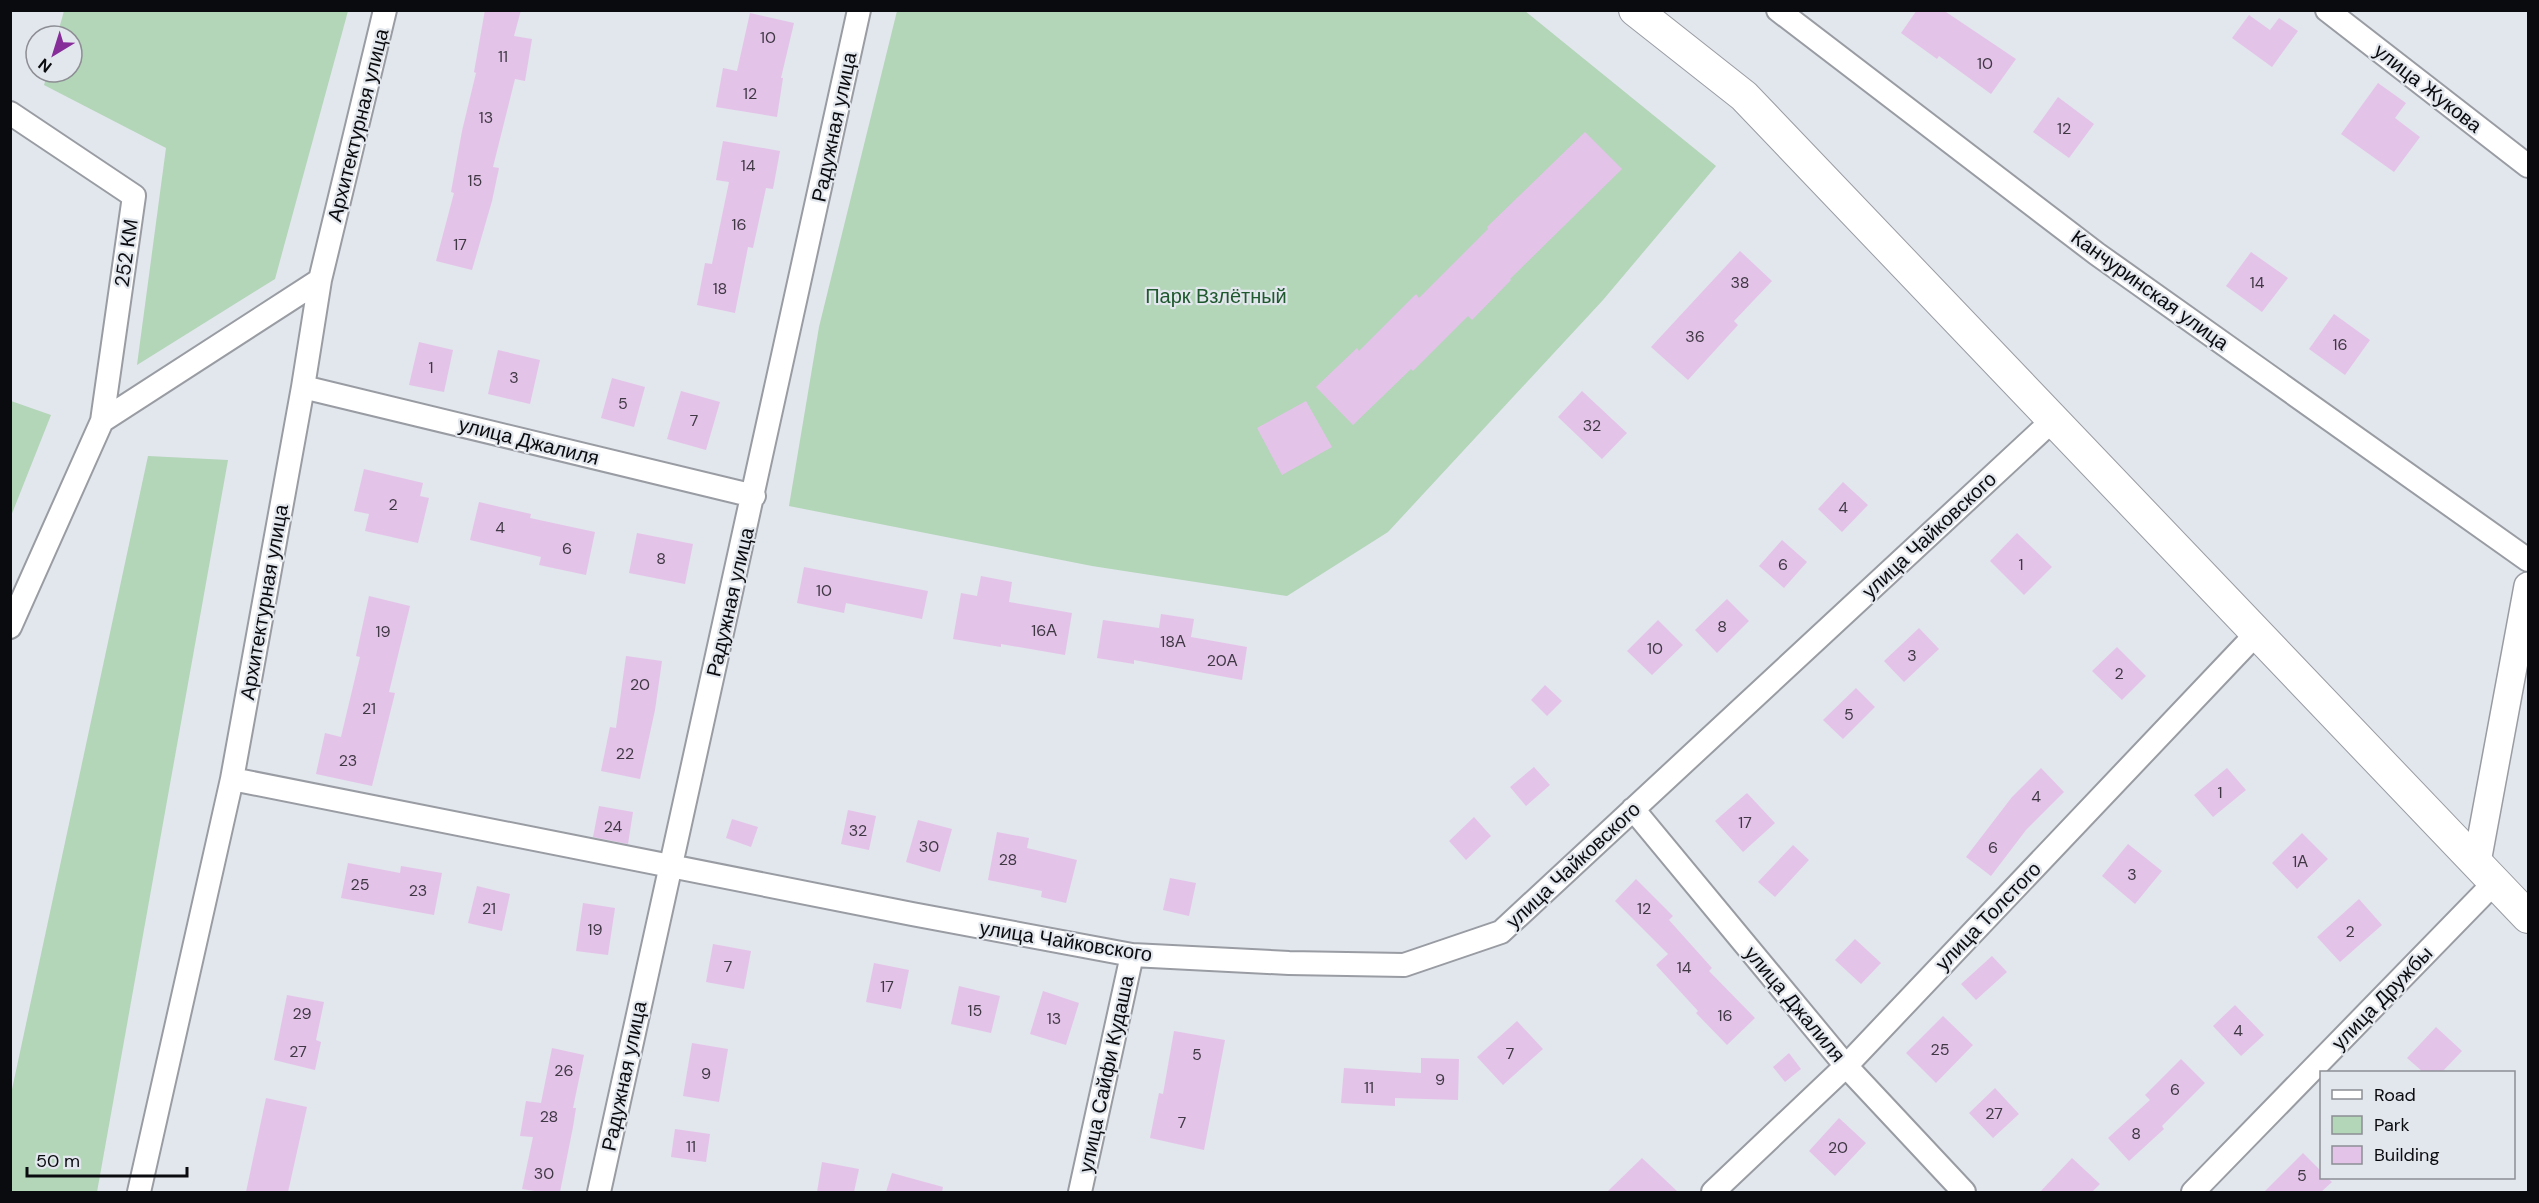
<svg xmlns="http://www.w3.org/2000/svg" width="2539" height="1203" viewBox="0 0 2539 1203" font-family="'DM Sans',sans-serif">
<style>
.green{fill:#b3d5b8}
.building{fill:#e4c3e9}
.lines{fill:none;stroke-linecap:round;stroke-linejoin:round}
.minor-casing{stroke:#999ca3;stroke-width:26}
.tertiary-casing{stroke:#999ca3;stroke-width:30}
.secondary-casing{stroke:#999ca3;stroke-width:34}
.minor{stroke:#fff;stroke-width:22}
.tertiary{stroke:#fff;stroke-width:27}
.secondary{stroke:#fff;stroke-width:32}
.labels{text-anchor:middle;stroke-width:4.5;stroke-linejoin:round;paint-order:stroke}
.number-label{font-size:16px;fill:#403945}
.street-label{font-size:20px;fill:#0a0b0e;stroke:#e2e6ed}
.park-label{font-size:20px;fill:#1e582d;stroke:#e2e6ed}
</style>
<rect width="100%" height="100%" fill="#e2e6ed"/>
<path class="green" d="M64 11H348L275 279 137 365 166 148 44 85 48 72H72V36H57Z
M897 11H1525L1716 166 1603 300 1388 532 1287 596 1092 566 789 506 819 327Z
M11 401 51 415 11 516 10 401Z
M148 456 228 460 97 1192H11V1094Z"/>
<path class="building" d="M485 10H521L514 36 532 39 525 81 515 79 493 167 499 168 492 201 472 270 436 261 454 193 451 192 462 131 476 73 474 72Z
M1917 10H1943L2016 59 1991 94 1939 56 1937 59 1901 33Z
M750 13 794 23 781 78H783L777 117 716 107 723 68 737 71Z
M2249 15 2270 30 2279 18 2298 31 2272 67 2232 38Z
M2378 83 2406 103 2395 118 2420 137 2394 172 2341 134Z
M2058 97 2094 124 2069 158 2033 132Z
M1585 132 1622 169 1510 279 1511 280 1472 320 1468 316 1413 371 1411 369 1353 425 1316 387 1357 348 1359 351 1416 294 1419 298 1488 229 1487 227Z
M723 141 780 151 773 189 766 188 753 248 748 247 735 313 697 305 705 263 712 264 729 182 716 180Z
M1740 251 1772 281 1734 321 1738 325 1688 380 1651 347Z
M2251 252 2288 278 2262 312 2226 286Z
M2334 314 2370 340 2345 375 2309 349Z
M419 342 453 350 444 392 409 385Z
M498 350 540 360 530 404 488 394Z
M612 378 645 387 634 427 601 418Z
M681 391 720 402 706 450 667 439Z
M1582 391 1627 433 1602 459 1558 417Z
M1306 401 1332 447 1282 475 1257 428Z
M364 469 423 483 420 496 429 498 418 543 365 531 369 514 354 511Z
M1843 482 1868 505 1842 532 1818 509Z
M479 502 531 514 530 518 595 532 586 575 539 565 541 557 470 540Z
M637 533 693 544 685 584 629 573Z
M2017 533 2052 567 2024 595 1990 561Z
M1782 540 1807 562 1784 588 1759 566Z
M804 567 928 591 922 619 846 603 844 613 797 603Z
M981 576 1012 582 1009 602 1072 613 1065 655 1001 644V647L953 639 961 593 977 596Z
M369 596 410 606 389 692 395 693 372 786 316 774 325 733 341 737 360 657 356 656Z
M1727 599 1749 621 1717 653 1695 630Z
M1161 614 1194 619 1191 637 1247 647 1242 680 1134 660V664L1097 658 1103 620 1159 628Z
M1658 620 1683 645 1652 675 1627 651Z
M1919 628 1939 649 1904 682 1884 661Z
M2117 647 2146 676 2122 700 2092 671Z
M626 656 662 661 655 710 640 779 601 771 610 727 616 728Z
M1545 685 1562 701 1547 716 1531 700Z
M1856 688 1875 707 1843 739 1823 720Z
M1534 767 1550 785 1526 806 1510 787Z
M2041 768 2064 792 2026 830 1991 876 1966 857 2012 797Z
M2227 768 2246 790 2213 817 2194 795Z
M1747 793 1775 823 1743 852 1715 821Z
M599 806 633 812 628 844 593 837Z
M848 810 876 816 869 850 841 844Z
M1474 817 1491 836 1466 860 1449 841Z
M732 819 758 827 751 847 726 838Z
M918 820 952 829 940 872 906 862Z
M997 832 1029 838 1027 848 1077 860 1066 903 1041 897 1042 891 988 880Z
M2302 833 2328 859 2297 889 2272 863Z
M2128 844 2162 871 2135 904 2102 876Z
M1793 845 1809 860 1775 897 1758 882Z
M348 863 400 873 401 866 442 873 434 915 341 898Z
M1170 878 1196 883 1189 916 1163 910Z
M1636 879 1673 916 1669 920 1712 968 1709 971 1755 1018 1727 1045 1696 1013 1698 1011 1656 965 1668 954 1615 901Z
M477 886 510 894 502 931 468 923Z
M2359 899 2382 925 2340 962 2317 937Z
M583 903 615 908 608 955 576 951Z
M1855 939 1881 963 1861 984 1835 960Z
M713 944 751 951 744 989 706 982Z
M1992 956 2007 972 1976 1000 1961 984Z
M874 963 909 970 901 1009 866 1002Z
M959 986 1000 996 991 1033 951 1024Z
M1043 991 1079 1003 1066 1045 1030 1034Z
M287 995 324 1002 316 1040 321 1042 315 1070 274 1060Z
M2235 1005 2264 1035 2241 1056 2213 1026Z
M1943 1016 1973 1045 1936 1083 1906 1053Z
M1517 1021 1543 1049 1503 1085 1477 1057Z
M2436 1027 2462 1051 2442 1072H2423L2407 1058Z
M1174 1031 1225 1040 1204 1150 1150 1138 1159 1093 1163 1094Z
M692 1043 728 1049 719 1102 683 1096Z
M552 1048 584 1055 573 1108H576L573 1127 560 1192H541L522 1189 533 1137 520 1136 526 1101 541 1103Z
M1789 1053 1801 1069 1785 1082 1773 1067Z
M1421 1058 1459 1059 1458 1100 1395 1098V1106L1341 1103 1344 1068 1421 1073Z
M2181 1059 2205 1083 2162 1126 2164 1129 2129 1161 2108 1138 2150 1100 2145 1095Z
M1995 1088 2019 1114 1993 1138 1969 1113Z
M266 1098 307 1107 288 1192H246Z
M1839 1118 1866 1143 1835 1176 1809 1151Z
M675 1129 710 1134 706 1162 671 1157Z
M2303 1153 2322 1172V1178H2327L2332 1182 2321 1192H2264Z
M1642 1158 1678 1192H1607Z
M2072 1158 2100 1184 2092 1192H2040Z
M822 1162 859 1169 854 1192H817Z
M892 1173 943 1187 942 1192H886Z"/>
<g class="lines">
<g class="minor-casing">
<path id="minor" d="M1778 10 2097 254 2528 560
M2327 10 2528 166
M10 113 134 196 102 421
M303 387 754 496
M10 627 102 421 320 280
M232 779 912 914 1132 955 1289 963 1404 965 1501 932 2053 420
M1633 809 1846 1066 1964 1192
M139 1192 232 779 303 387 320 280 385 10
M599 1192 859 10
M1080 1192 1132 955
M1713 1192 1846 1066 2257 633
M2193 1192 2495 882"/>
</g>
<g class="tertiary-casing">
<path id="tertiary" d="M2477 862 2528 586"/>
</g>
<g class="secondary-casing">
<path id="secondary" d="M1635 10 1744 96 2528 917"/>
</g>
<use href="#minor" class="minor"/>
<use href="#tertiary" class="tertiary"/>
<use href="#secondary" class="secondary"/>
</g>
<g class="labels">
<g class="number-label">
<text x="768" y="43">10</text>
<text x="503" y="62">11</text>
<text x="1985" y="69">10</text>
<text x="750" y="99">12</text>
<text x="486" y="123">13</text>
<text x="2064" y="134">12</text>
<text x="748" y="171">14</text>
<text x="475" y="186">15</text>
<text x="739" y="230">16</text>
<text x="460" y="250">17</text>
<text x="1740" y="288">38</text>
<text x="2257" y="288">14</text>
<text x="720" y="294">18</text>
<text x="1695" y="342">36</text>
<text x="2340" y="350">16</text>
<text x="431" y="373">1</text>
<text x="514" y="383">3</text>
<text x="623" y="409">5</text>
<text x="694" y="426">7</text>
<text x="1592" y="431">32</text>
<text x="393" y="510">2</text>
<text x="1843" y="513">4</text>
<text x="500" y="533">4</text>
<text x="567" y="554">6</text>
<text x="661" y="564">8</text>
<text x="1783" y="570">6</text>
<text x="2021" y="570">1</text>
<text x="824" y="596">10</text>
<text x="1722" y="632">8</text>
<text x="1044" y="636">16А</text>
<text x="383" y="637">19</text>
<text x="1173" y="647">18А</text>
<text x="1655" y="654">10</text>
<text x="1912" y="661">3</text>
<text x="1222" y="666">20А</text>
<text x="2119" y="679">2</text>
<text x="640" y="690">20</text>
<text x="369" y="714">21</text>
<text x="1849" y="720">5</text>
<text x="625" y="759">22</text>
<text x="348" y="766">23</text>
<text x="2220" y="798">1</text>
<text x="2036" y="802">4</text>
<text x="1745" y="828">17</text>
<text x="613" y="832">24</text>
<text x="858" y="836">32</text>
<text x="929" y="852">30</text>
<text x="1993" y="853">6</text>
<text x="1008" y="865">28</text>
<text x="2300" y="867">1А</text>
<text x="2132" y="880">3</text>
<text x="360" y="890">25</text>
<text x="418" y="896">23</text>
<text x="489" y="914">21</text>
<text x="1644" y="914">12</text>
<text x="595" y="935">19</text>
<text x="2350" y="937">2</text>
<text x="728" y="972">7</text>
<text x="1684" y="973">14</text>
<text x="887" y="992">17</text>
<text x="975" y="1016">15</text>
<text x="302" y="1019">29</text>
<text x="1725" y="1021">16</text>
<text x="1054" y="1024">13</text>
<text x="2238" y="1036">4</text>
<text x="1940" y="1055">25</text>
<text x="298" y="1057">27</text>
<text x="1510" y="1059">7</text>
<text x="1197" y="1060">5</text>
<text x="564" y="1076">26</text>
<text x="706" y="1079">9</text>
<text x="1440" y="1085">9</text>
<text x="1369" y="1093">11</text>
<text x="2175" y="1095">6</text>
<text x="1994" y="1119">27</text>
<text x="549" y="1122">28</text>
<text x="1182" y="1128">7</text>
<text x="2136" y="1139">8</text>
<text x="691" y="1152">11</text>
<text x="1838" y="1153">20</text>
<text x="544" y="1179">30</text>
<text x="2302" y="1181">5</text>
</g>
<g class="street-label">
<text transform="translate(2428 88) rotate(38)" y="7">улица Жукова</text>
<text transform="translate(358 125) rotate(-76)" y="7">Архитектурная улица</text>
<text transform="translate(834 127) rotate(-78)" y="7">Радужная улица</text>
<text transform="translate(126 253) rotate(-82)" y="7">252 КМ</text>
<text transform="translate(2150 290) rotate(36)" y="7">Канчуринская улица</text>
<text transform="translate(529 441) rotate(14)" y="7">улица Джалиля</text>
<text transform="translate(1929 535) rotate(-43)" y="7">улица Чайковского</text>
<text transform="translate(264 602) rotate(-80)" y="7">Архитектурная улица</text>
<text transform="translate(730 602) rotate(-77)" y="7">Радужная улица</text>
<text transform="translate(1573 865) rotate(-43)" y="7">улица Чайковского</text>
<text transform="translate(1988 916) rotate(-46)" y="7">улица Толстого</text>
<text transform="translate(1066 941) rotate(9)" y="7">улица Чайковского</text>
<text transform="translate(2382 998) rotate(-46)" y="7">улица Дружбы</text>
<text transform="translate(1795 1004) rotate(50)" y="7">улица Джалиля</text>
<text transform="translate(1106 1074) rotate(-78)" y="7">улица Сайфи Кудаша</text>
<text transform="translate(624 1076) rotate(-78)" y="7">Радужная улица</text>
</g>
<g class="park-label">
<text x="1216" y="303">Парк Взлётный</text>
</g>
</g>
<rect width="2539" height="1203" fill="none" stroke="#0a0b0e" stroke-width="24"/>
<rect x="2320" y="1071" width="195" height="108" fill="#e2e6ed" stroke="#8c8e94" stroke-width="1.5"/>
<rect x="2332" y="1090" width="30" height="9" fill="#ffffff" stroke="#8c8e94" stroke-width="1.5"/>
<text x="2374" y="1101" font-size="18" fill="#0a0b0e">Road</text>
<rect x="2332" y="1116" width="30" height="18" fill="#b3d5b8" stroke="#8c8e94" stroke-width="1.5"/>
<text x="2374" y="1131" font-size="18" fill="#0a0b0e">Park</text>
<rect x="2332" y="1146" width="30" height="18" fill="#e4c3e9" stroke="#8c8e94" stroke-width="1.5"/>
<text x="2374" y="1161" font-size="18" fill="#0a0b0e">Building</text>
<g transform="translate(54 54) rotate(218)"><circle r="28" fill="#e2e6ed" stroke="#8c8e94" stroke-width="1.5"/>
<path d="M0-4.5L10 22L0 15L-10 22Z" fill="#872d9a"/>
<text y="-9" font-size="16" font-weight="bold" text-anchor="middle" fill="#0a0b0e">N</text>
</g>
<path d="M27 1167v9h160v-9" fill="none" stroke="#0a0b0e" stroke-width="3"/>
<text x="36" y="1167" font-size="18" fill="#0a0b0e" stroke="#e2e6ed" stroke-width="4.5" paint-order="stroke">50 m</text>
</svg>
